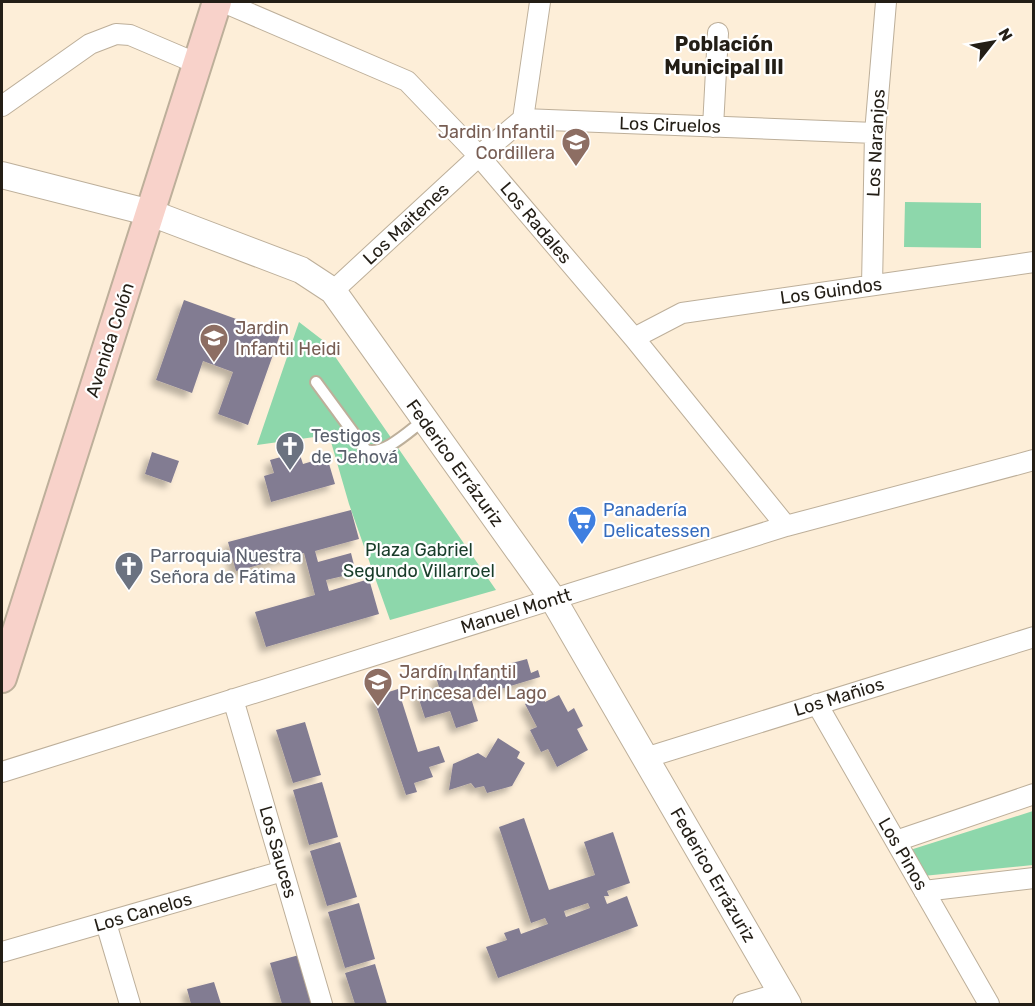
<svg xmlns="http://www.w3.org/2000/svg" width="1035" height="1006" viewBox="0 0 1035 1006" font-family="Rubik,sans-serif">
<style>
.green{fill:#8dd7ab}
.building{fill:#827c92;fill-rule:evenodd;filter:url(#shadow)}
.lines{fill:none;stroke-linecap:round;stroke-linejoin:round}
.service-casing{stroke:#bdaf9a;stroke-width:14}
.minor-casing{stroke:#bdaf9a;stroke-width:22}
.tertiary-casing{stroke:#bdaf9a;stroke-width:28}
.secondary-casing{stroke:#bdaf9a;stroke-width:32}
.service{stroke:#fff;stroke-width:10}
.minor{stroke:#fff;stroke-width:20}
.tertiary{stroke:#fff;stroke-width:26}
.secondary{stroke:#f8d2ca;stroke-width:28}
.labels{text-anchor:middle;stroke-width:4.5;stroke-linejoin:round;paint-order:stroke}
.street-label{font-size:18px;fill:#231e16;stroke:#fff}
.education-label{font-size:18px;fill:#785e54;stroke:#fff;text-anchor:start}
.worship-label{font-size:18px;fill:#5b616d;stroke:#fff;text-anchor:start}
.shop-label{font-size:18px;fill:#366cbe;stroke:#fff;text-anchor:start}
.park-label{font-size:18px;fill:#193d2a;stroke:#fff}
.neighbourhood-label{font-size:20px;font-weight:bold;fill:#231e16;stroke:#fff}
</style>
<defs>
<filter id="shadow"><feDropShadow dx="-5.5" dy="5.5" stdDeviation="3" flood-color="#0004"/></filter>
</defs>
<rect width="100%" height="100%" fill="#fdeed8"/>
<path class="green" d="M905 202 981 203V248L904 247Z
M299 322 325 342 496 590 390 620 349 504 329 435 257 445Z
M1033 811V865L923 876 910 850Z"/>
<path class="building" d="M184 300 280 335 248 425 218 414 233 372 203 361 192 393 156 380Z
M152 452 179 461 171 483 145 474Z
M299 452 303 464 327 457 335 484 271 502 264 476 274 473 270 460Z
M351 510 359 539 315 551 318 562 351 553 356 573 326 580 329 591 369 579 379 614 266 647 255 612 315 595 304 553 236 571 228 542Z
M527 659 531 673 538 670 540 677 471 698 478 721 456 728 450 711 425 718 417 693 439 687 436 677 461 669 463 676 490 667 493 674 513 668 512 663Z
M398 689 418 752 439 746 445 762 429 767 433 777 414 783 417 792 406 795 373 697Z
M542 695 545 702 559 695 568 712 574 708 583 726 577 729 588 750 557 767 548 749 541 752 530 730 537 727 525 704Z
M305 722 321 775 293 783 276 730Z
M498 738 520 752 517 758 525 763 512 786 487 793 484 786 475 788 471 783 449 790 453 764 478 753 486 758Z
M322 782 338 837 309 845 293 790Z
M524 818 549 890 595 875 584 842 613 832 630 883 607 891 609 896H604L607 904 627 896 638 926 498 978 486 947 507 940 504 933 519 928 521 934 548 924 545 918 531 923 499 827ZM588 903 590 908 566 917 564 911Z
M340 842 357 897 327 906 310 851Z
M359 903 375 959 345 968 328 912Z
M299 955 314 1004H282L270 963Z
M375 964 387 1004H355L345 973Z
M214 982 221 1004H191L187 989Z"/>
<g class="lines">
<g class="service-casing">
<path id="service" d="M316 382 366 450C384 456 409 431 424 420"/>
</g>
<g class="minor-casing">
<path id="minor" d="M223 2 407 81 479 156 634 338 786 526
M2 106 90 44 116 34 130 35 198 64
M523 119 540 2
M713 127 718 33
M872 285 875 133 886 2
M333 291 479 156 523 119 875 133
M634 338 682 313 1034 262
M233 699 322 1004
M817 704 989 1004
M645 758 1034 637
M2 772 786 526 1034 460
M896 841 1034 794
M924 891 1034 878
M106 923 130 1004
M2 952 283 871
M743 1004 781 993"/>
</g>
<g class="tertiary-casing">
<path id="tertiary" d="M2 175 151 213 301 270 333 291 553 599 788 1004"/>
</g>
<g class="secondary-casing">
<path id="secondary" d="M2 678 217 2"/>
</g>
<use href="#service" class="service"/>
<use href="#minor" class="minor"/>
<use href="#tertiary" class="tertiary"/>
<use href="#secondary" class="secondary"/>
</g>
<defs>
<g id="school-pin" transform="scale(1.5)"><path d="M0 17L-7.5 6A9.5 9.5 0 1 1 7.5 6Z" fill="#8d6e63" stroke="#fff"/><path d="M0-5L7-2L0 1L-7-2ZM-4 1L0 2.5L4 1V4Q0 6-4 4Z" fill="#fff"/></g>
<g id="church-pin" transform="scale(1.5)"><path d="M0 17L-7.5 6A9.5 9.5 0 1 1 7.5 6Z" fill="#6b7280" stroke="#fff"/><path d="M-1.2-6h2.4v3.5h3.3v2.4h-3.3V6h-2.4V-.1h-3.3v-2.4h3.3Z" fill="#fff"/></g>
<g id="supermarket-pin" transform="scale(1.5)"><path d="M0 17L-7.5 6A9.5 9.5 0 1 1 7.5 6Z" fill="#3f7fe0" stroke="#fff"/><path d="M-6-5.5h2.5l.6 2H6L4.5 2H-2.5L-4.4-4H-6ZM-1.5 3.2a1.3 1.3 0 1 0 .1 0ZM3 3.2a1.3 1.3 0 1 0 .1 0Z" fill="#fff"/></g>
</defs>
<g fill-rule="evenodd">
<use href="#school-pin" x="576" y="142"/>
<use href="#school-pin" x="214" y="338"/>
<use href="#church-pin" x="290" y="446"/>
<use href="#supermarket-pin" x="582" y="520"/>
<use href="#church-pin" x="129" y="566"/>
<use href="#school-pin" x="378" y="682"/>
</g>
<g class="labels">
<g class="street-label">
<text transform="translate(670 125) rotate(2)" y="6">Los Ciruelos</text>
<text transform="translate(876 143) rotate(-87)" y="6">Los Naranjos</text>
<text transform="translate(536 223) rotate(50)" y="6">Los Radales</text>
<text transform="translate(406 224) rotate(-43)" y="6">Los Maitenes</text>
<text transform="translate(831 291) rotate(-8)" y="6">Los Guindos</text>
<text transform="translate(110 340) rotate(-72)" y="6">Avenida Colón</text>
<text transform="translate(455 463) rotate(54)" y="6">Federico Errázuriz</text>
<text transform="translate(516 611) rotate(-17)" y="6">Manuel Montt</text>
<text transform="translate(839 697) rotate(-17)" y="6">Los Mañios</text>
<text transform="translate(278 852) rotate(74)" y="6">Los Sauces</text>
<text transform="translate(903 854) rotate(60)" y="6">Los Pinos</text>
<text transform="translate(713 875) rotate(60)" y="6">Federico Errázuriz</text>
<text transform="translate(143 912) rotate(-16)" y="6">Los Canelos</text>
</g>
<g class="education-label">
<text x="555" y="138" text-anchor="end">Jardin Infantil<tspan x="555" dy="21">Cordillera</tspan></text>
<text x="235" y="334">Jardin<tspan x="235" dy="21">Infantil Heidi</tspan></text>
<text x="399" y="678">Jardín Infantil<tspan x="399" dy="21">Princesa del Lago</tspan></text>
</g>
<g class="worship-label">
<text x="311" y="442">Testigos<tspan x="311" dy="21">de Jehová</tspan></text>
<text x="150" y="562">Parroquia Nuestra<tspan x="150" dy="21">Señora de Fátima</tspan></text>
</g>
<g class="shop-label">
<text x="603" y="516">Panadería<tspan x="603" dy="21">Delicatessen</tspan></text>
</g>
<g class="park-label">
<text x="419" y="556">Plaza Gabriel<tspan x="419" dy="21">Segundo Villarroel</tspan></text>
</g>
<g class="neighbourhood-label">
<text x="724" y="51">Población<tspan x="724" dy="23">Municipal III</tspan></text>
</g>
</g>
<rect width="1035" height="1006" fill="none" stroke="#231e16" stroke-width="6"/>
<g transform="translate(993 42) rotate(59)" stroke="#ffffff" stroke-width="4.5" paint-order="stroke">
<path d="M0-4.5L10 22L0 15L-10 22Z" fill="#231e16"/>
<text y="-9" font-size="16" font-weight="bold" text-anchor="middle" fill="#231e16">N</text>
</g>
</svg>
